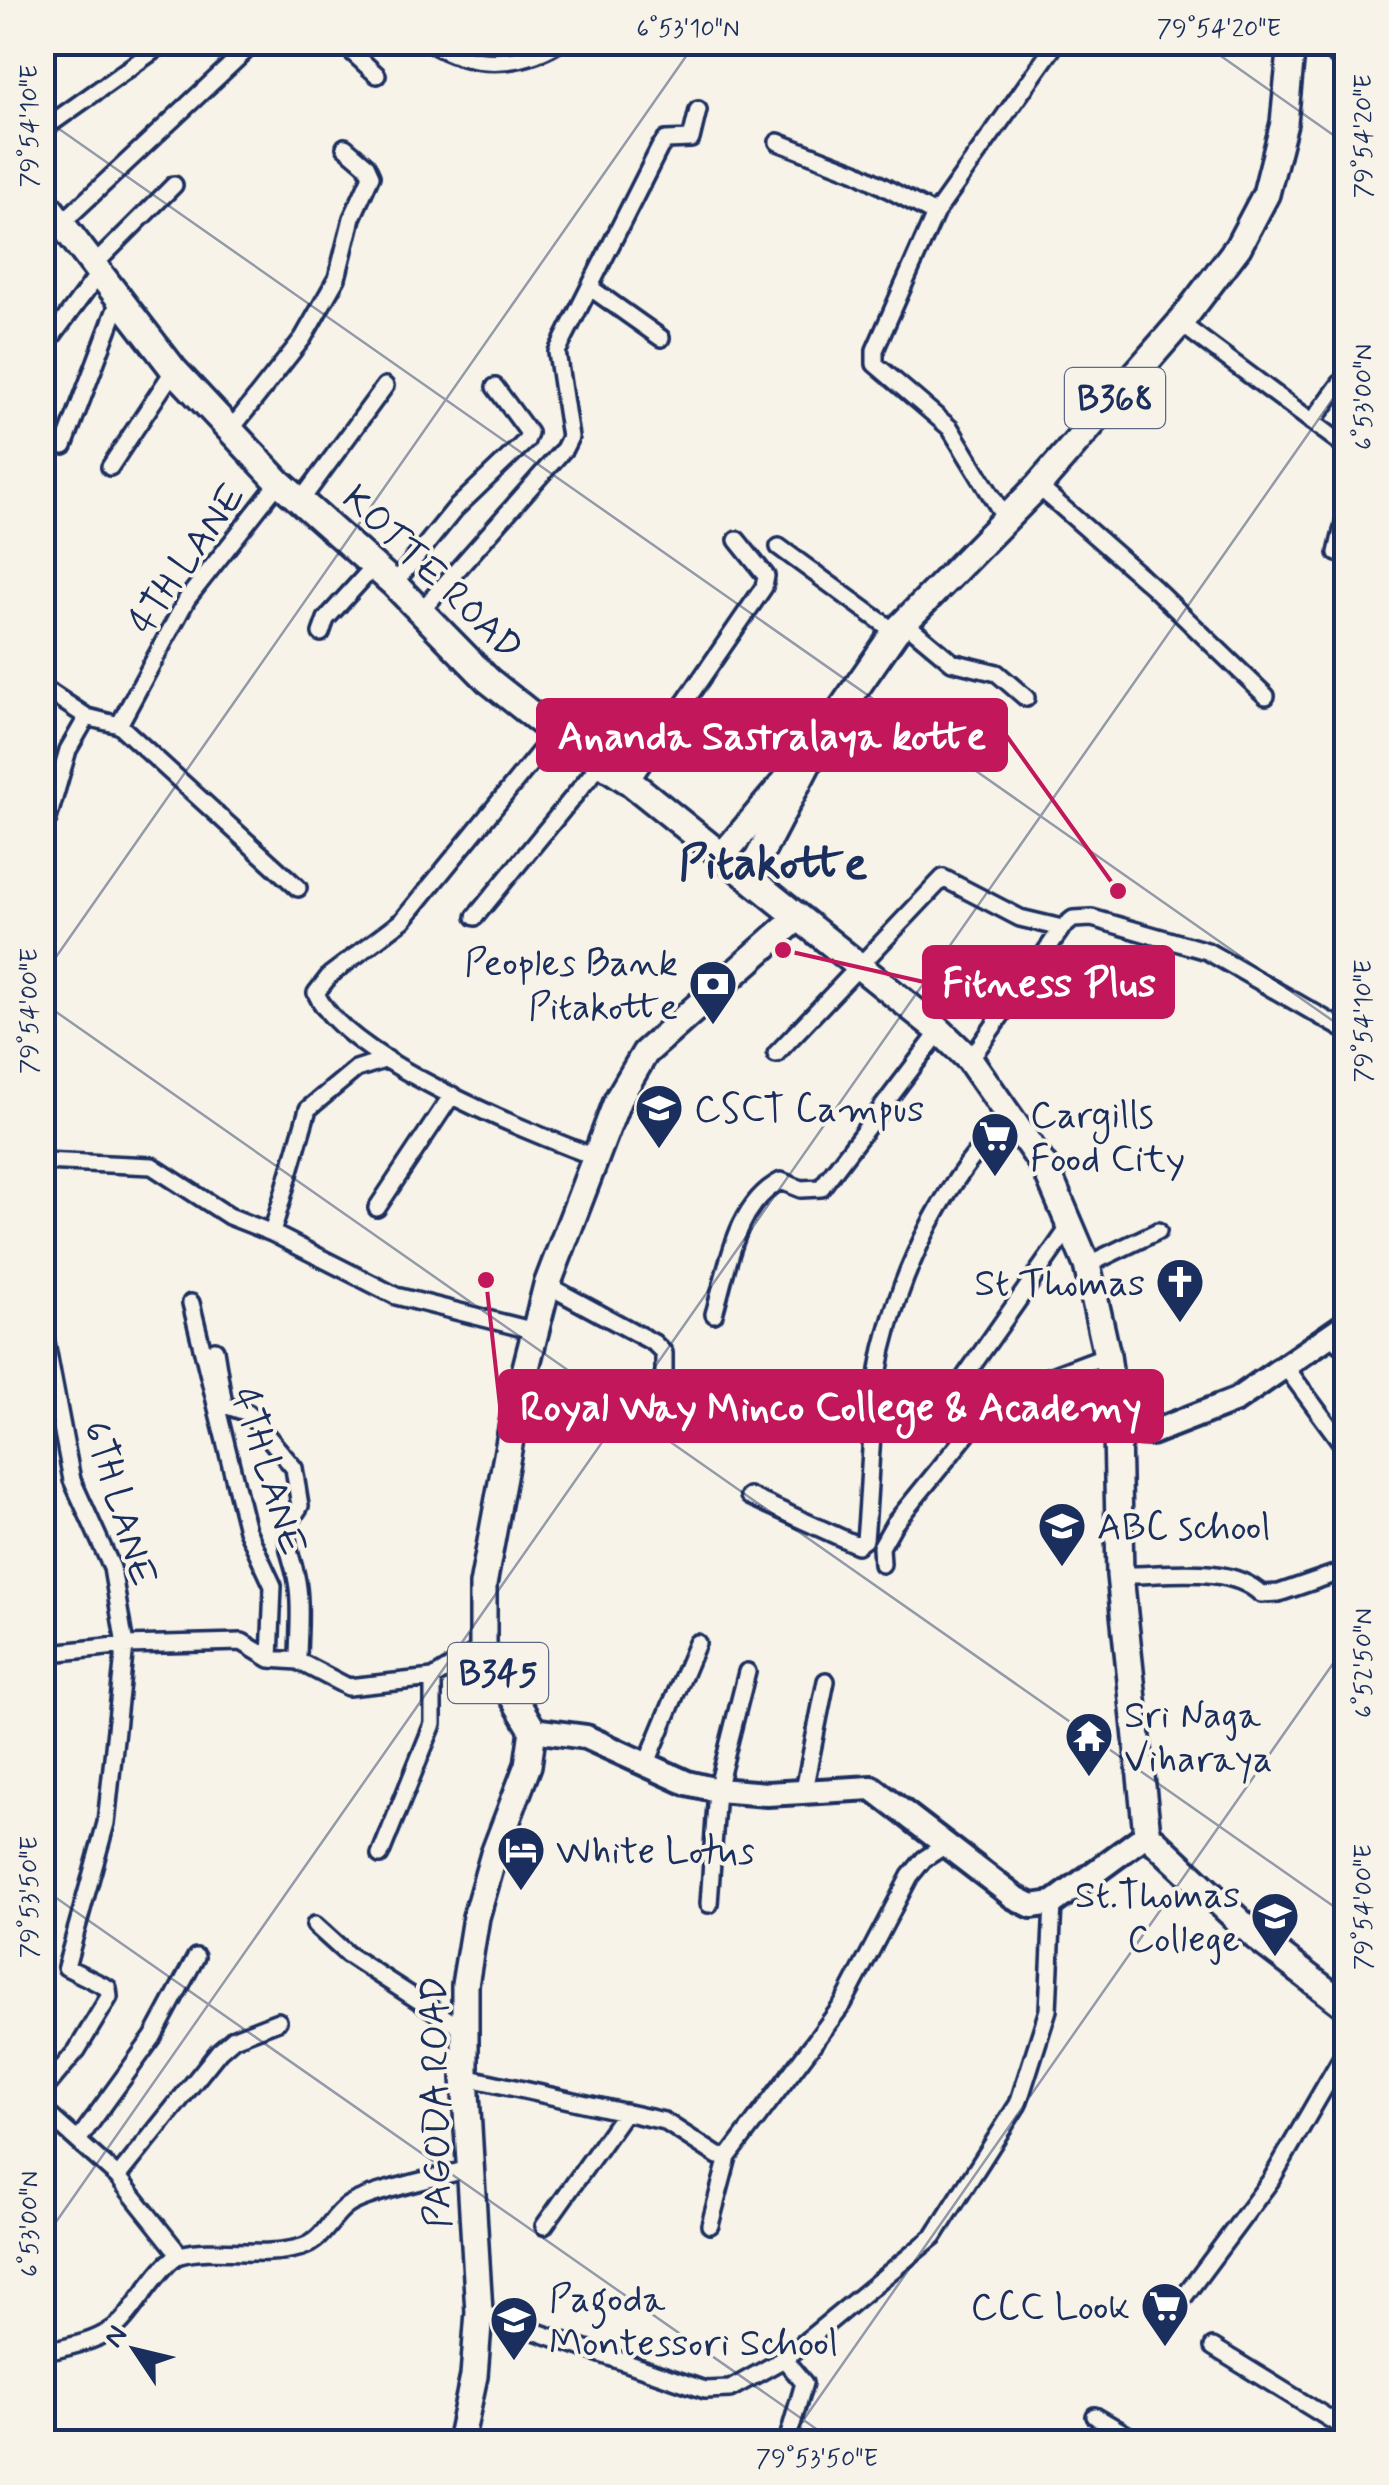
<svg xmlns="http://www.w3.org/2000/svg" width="1389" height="2485" viewBox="0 0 1389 2485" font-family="Mynerve,sans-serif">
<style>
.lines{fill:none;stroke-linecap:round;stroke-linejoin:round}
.street-casing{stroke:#1b2f5e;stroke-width:22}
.secondary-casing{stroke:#1b2f5e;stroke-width:30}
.primary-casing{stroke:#1b2f5e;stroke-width:32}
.street{stroke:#f7f3e8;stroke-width:15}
.secondary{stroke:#f7f3e8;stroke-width:22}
.primary{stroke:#f7f3e8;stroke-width:25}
.ticks{fill:none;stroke:#1b2f5e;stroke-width:2.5;stroke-opacity:0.45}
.labels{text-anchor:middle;stroke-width:8;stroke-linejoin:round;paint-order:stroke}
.shield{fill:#f7f3e8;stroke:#5d6a87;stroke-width:2.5}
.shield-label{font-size:35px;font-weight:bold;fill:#1b2f5e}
.street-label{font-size:38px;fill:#1b2f5e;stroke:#f7f3e8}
.poi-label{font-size:38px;fill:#1b2f5e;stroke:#f7f3e8;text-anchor:start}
.district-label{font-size:48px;font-weight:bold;fill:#1b2f5e;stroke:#f7f3e8}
.leader{fill:none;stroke:#c2185b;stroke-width:4}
.callout-dot{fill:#c2185b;stroke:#f7f3e8;stroke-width:4}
.callout{fill:#c2185b;stroke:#c2185b;stroke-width:4}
.callout-label{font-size:40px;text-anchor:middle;font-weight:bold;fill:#fff}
.neatline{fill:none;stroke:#1b2f5e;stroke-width:4}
.ticks-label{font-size:25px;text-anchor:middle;fill:#1b2f5e}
</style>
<rect width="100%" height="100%" fill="#f7f3e8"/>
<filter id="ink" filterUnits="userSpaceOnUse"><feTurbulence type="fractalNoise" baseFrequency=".01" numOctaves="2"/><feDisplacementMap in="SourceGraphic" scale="20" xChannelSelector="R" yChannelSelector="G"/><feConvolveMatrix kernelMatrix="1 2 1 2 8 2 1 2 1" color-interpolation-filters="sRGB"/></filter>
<g filter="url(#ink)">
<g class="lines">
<g class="street-casing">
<path id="street" d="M341 42 377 75
M429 42C470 68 519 68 560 42
M1323 42 1346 66
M42 46 48 42
M42 130 166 42
M778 142 856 172 935 214
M63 222 255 42
M94 265 174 185
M592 289 661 338
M1180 323 1346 447
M42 350 99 273
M1312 422 1346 376
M229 432 303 338 337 278 352 218 371 176 366 165 345 147
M64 446 120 298
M110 467 174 370
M1038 486 1152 586 1266 696
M302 499 385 386
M1005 518 950 428 875 364V350L935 214 1057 42
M779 547 895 632
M1337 553 1346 514
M394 584 455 509 526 441 529 433 495 387
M421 611 564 449 570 437 557 352 660 147 666 140 691 139 698 110
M904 622 952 662 997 673 1026 698
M321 633 326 619 374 566
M42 687 87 717 119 725 298 888
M119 725 187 599 279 482
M555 733 403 920 330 975 316 993C345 1059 528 1132 595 1157
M630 782 764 587 766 576 737 540
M48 819 68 750 87 717
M475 917 601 763
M776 1054 943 878 1020 918 1062 928 1073 919 1092 918 1207 951 1346 1031
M970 1060 1062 928
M42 1161 152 1166 229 1216 272 1233 396 1296 535 1331
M377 1208 452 1095
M272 1233 308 1109 356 1069 387 1059
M1087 1265 1158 1231
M547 1285 654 1343 664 1353V1383L696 1417
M191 1303 247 1530 273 1586 270 1659
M714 1314C728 1268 735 1204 781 1181L801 1189 821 1188 940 1031
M42 1321 72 1480 112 1568 125 1645 106 1823 66 1967 108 1988 109 1997 77 2050 42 2092
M1333 1338 1346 1349
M215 1350 224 1405 248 1413 294 1468 300 1506C275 1542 294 1551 298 1588 301 1612 298 1637 298 1661
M1287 1369 1346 1449
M949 1399 1070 1226
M749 1496 857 1545 865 1539C871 1479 870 1407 883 1349 903 1266 947 1174 1010 1117
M882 1564 881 1547 894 1524 986 1411 1016 1389 1107 1355
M1120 1575C1163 1576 1229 1563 1261 1594L1279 1593 1346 1570
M42 1654 125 1645 242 1642 270 1659 298 1661 348 1687 433 1678 483 1647
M646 1765 697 1643
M804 1790 826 1681
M380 1855 433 1724V1678
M709 1904 717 1790 747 1672
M315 1925 347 1954 464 2030
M465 2077 664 2121 718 2156 728 2157 843 2004 910 1876 924 1859 947 1844
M42 2109 118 2177 180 2255
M79 2139 153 2037 196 1957
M118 2177 219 2051 234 2038 278 2021
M710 2225 728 2157
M544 2226 625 2112
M479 2312 705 2390 730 2389 784 2359 934 2236 1018 2104 1048 2010 1053 1903
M1169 2317 1271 2180 1346 2050
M1213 2347 1346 2429
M42 2353C69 2346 100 2342 120 2323 135 2309 164 2259 180 2255 217 2245 262 2259 302 2247 324 2240 330 2218 347 2206 365 2192 445 2176 472 2168
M784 2359 804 2383 787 2442
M1095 2416 1139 2442"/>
</g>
<g class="secondary-casing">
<path id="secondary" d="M1117 1431 1151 1433 1236 1400 1346 1324
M533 1730 586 1737 687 1783 717 1790 767 1794 872 1788 1014 1897 1032 1906 1053 1903 1147 1834"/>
</g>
<g class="primary-casing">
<path id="primary" d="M42 198 174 370 279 482 394 584 488 680 555 733 630 782 940 1031 970 1060 1046 1169 1087 1265 1107 1355 1117 1431 1120 1575 1147 1834 1256 1937 1346 2006
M723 855 788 778
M749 876 820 740 895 632 1038 486 1180 323 1238 247 1266 194 1284 123 1292 42
M460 2442 474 2376 479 2312 465 2077V1985L476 1917 494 1854 528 1765 533 1730 483 1647V1585L516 1407 547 1285 618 1099 645 1053 797 918"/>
</g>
<use href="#street" class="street"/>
<use href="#secondary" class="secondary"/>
<use href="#primary" class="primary"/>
</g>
</g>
<path class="ticks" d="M1201 42 1346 144M42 117 1346 1030M42 977 696 42M42 1002 1346 1915M42 1888 835 2442M42 2242 1346 380M788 2442 1346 1645"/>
<defs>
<g id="bank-pin" transform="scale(2.5)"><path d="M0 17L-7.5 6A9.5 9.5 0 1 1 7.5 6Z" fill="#1b2f5e" stroke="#f7f3e8"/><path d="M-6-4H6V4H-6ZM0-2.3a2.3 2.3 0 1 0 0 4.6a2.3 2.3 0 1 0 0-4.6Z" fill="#fff"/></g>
<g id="university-pin" transform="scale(2.5)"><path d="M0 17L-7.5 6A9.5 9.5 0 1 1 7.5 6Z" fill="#1b2f5e" stroke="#f7f3e8"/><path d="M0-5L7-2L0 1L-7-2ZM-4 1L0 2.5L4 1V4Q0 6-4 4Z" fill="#fff"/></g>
<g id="supermarket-pin" transform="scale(2.5)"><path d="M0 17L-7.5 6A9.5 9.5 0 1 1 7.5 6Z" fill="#1b2f5e" stroke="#f7f3e8"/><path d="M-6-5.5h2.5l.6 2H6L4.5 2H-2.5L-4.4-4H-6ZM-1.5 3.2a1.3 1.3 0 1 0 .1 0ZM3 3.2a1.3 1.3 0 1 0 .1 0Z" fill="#fff"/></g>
<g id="church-pin" transform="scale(2.5)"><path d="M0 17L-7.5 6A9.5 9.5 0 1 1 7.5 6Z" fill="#1b2f5e" stroke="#f7f3e8"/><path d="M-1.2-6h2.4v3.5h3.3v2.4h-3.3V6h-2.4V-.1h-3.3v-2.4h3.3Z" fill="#fff"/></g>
<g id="school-pin" transform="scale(2.5)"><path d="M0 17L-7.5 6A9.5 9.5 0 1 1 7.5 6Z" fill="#1b2f5e" stroke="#f7f3e8"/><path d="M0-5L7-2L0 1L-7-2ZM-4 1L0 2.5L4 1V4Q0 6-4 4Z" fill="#fff"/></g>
<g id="temple-pin" transform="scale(2.5)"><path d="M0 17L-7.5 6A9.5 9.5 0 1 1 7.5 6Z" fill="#1b2f5e" stroke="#f7f3e8"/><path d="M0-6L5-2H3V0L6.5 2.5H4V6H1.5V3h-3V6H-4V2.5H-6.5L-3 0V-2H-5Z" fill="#fff"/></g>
<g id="hotel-pin" transform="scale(2.5)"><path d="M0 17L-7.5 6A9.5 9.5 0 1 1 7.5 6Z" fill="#1b2f5e" stroke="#f7f3e8"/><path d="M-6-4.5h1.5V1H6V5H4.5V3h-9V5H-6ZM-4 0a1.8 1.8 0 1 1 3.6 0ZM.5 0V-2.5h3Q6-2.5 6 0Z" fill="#fff"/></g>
</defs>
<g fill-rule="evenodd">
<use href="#bank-pin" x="713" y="984"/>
<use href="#university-pin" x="659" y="1108"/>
<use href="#supermarket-pin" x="995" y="1136"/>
<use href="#church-pin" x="1180" y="1282"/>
<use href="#school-pin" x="1062" y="1526"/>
<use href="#temple-pin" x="1089" y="1736"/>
<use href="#hotel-pin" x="521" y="1850"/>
<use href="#school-pin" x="1275" y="1916"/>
<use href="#supermarket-pin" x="1165" y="2306"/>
<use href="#school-pin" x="514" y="2320"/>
</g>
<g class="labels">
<g class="shield">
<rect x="1065" y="368" width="100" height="60" rx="8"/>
<rect x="448" y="1643" width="100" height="60" rx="8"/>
</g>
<g class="shield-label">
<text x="1115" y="410">B368</text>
<text x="498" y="1685">B345</text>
</g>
<g class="street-label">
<text transform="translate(186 558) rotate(-55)" y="13">4TH LANE</text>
<text transform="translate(433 572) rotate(44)" y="13">KOTTE ROAD</text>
<text transform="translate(270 1471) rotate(73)" y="13">4TH LANE</text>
<text transform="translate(121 1503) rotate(73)" y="13">6TH LANE</text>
<text transform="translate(435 2102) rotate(-91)" y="13">PAGODA ROAD</text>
</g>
<g class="poi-label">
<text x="678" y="975" text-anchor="end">Peoples Bank<tspan x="678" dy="44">Pitakotte</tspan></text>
<text x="694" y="1121">CSCT Campus</text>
<text x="1030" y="1127">Cargills<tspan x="1030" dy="44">Food City</tspan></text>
<text x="1145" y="1295" text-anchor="end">St Thomas</text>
<text x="1097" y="1539">ABC school</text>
<text x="1124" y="1727">Sri Naga<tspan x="1124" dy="44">Viharaya</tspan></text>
<text x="556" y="1863">White Lotus</text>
<text x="1240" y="1907" text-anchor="end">St.Thomas<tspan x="1240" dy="44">College</tspan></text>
<text x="549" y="2311">Pagoda<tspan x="549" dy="44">Montessori School</tspan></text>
<text x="1130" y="2319" text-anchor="end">CCC Look</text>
</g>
<g class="district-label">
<text x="773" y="878">Pitakotte</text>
</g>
</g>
<path class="leader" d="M1118 891L1006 735M783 950L924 982M486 1280L500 1406"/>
<g class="callout-dot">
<circle cx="1118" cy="891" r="10"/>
<circle cx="783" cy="950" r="10"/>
<circle cx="486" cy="1280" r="10"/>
</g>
<g class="callout">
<rect x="538" y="700" width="468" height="70" rx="10"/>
<rect x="924" y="947" width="249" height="70" rx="10"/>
<rect x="500" y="1371" width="662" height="70" rx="10"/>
</g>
<g class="callout-label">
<text x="772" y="749">Ananda Sastralaya kotte</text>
<text x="1049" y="996">Fitness Plus</text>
<text x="831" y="1420">Royal Way Minco College &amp; Academy</text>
</g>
<rect width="1389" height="2485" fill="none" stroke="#f7f3e8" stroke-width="110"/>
<g transform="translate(135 2350) rotate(305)" stroke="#f7f3e8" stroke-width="8" paint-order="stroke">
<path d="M0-8L18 38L0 25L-18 38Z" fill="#1b2f5e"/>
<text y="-15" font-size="28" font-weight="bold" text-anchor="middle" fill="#1b2f5e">N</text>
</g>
<rect x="55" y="55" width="1279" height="2375" class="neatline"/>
<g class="ticks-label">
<text x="688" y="36">6°53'10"N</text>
<text x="1219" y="36">79°54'20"E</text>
<text transform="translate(28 126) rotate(-90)" y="9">79°54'10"E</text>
<text transform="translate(1362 136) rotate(-90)" y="9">79°54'20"E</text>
<text transform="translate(1362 397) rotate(-90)" y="9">6°53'00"N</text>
<text transform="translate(28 1011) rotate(-90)" y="9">79°54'00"E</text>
<text transform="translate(1362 1021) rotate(-90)" y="9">79°54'10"E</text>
<text transform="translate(1362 1663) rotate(-90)" y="9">6°52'50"N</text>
<text transform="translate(28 1897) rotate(-90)" y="9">79°53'50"E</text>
<text transform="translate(1362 1907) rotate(-90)" y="9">79°54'00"E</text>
<text transform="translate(28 2224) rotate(-90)" y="9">6°53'00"N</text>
<text x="817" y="2466">79°53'50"E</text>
</g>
</svg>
